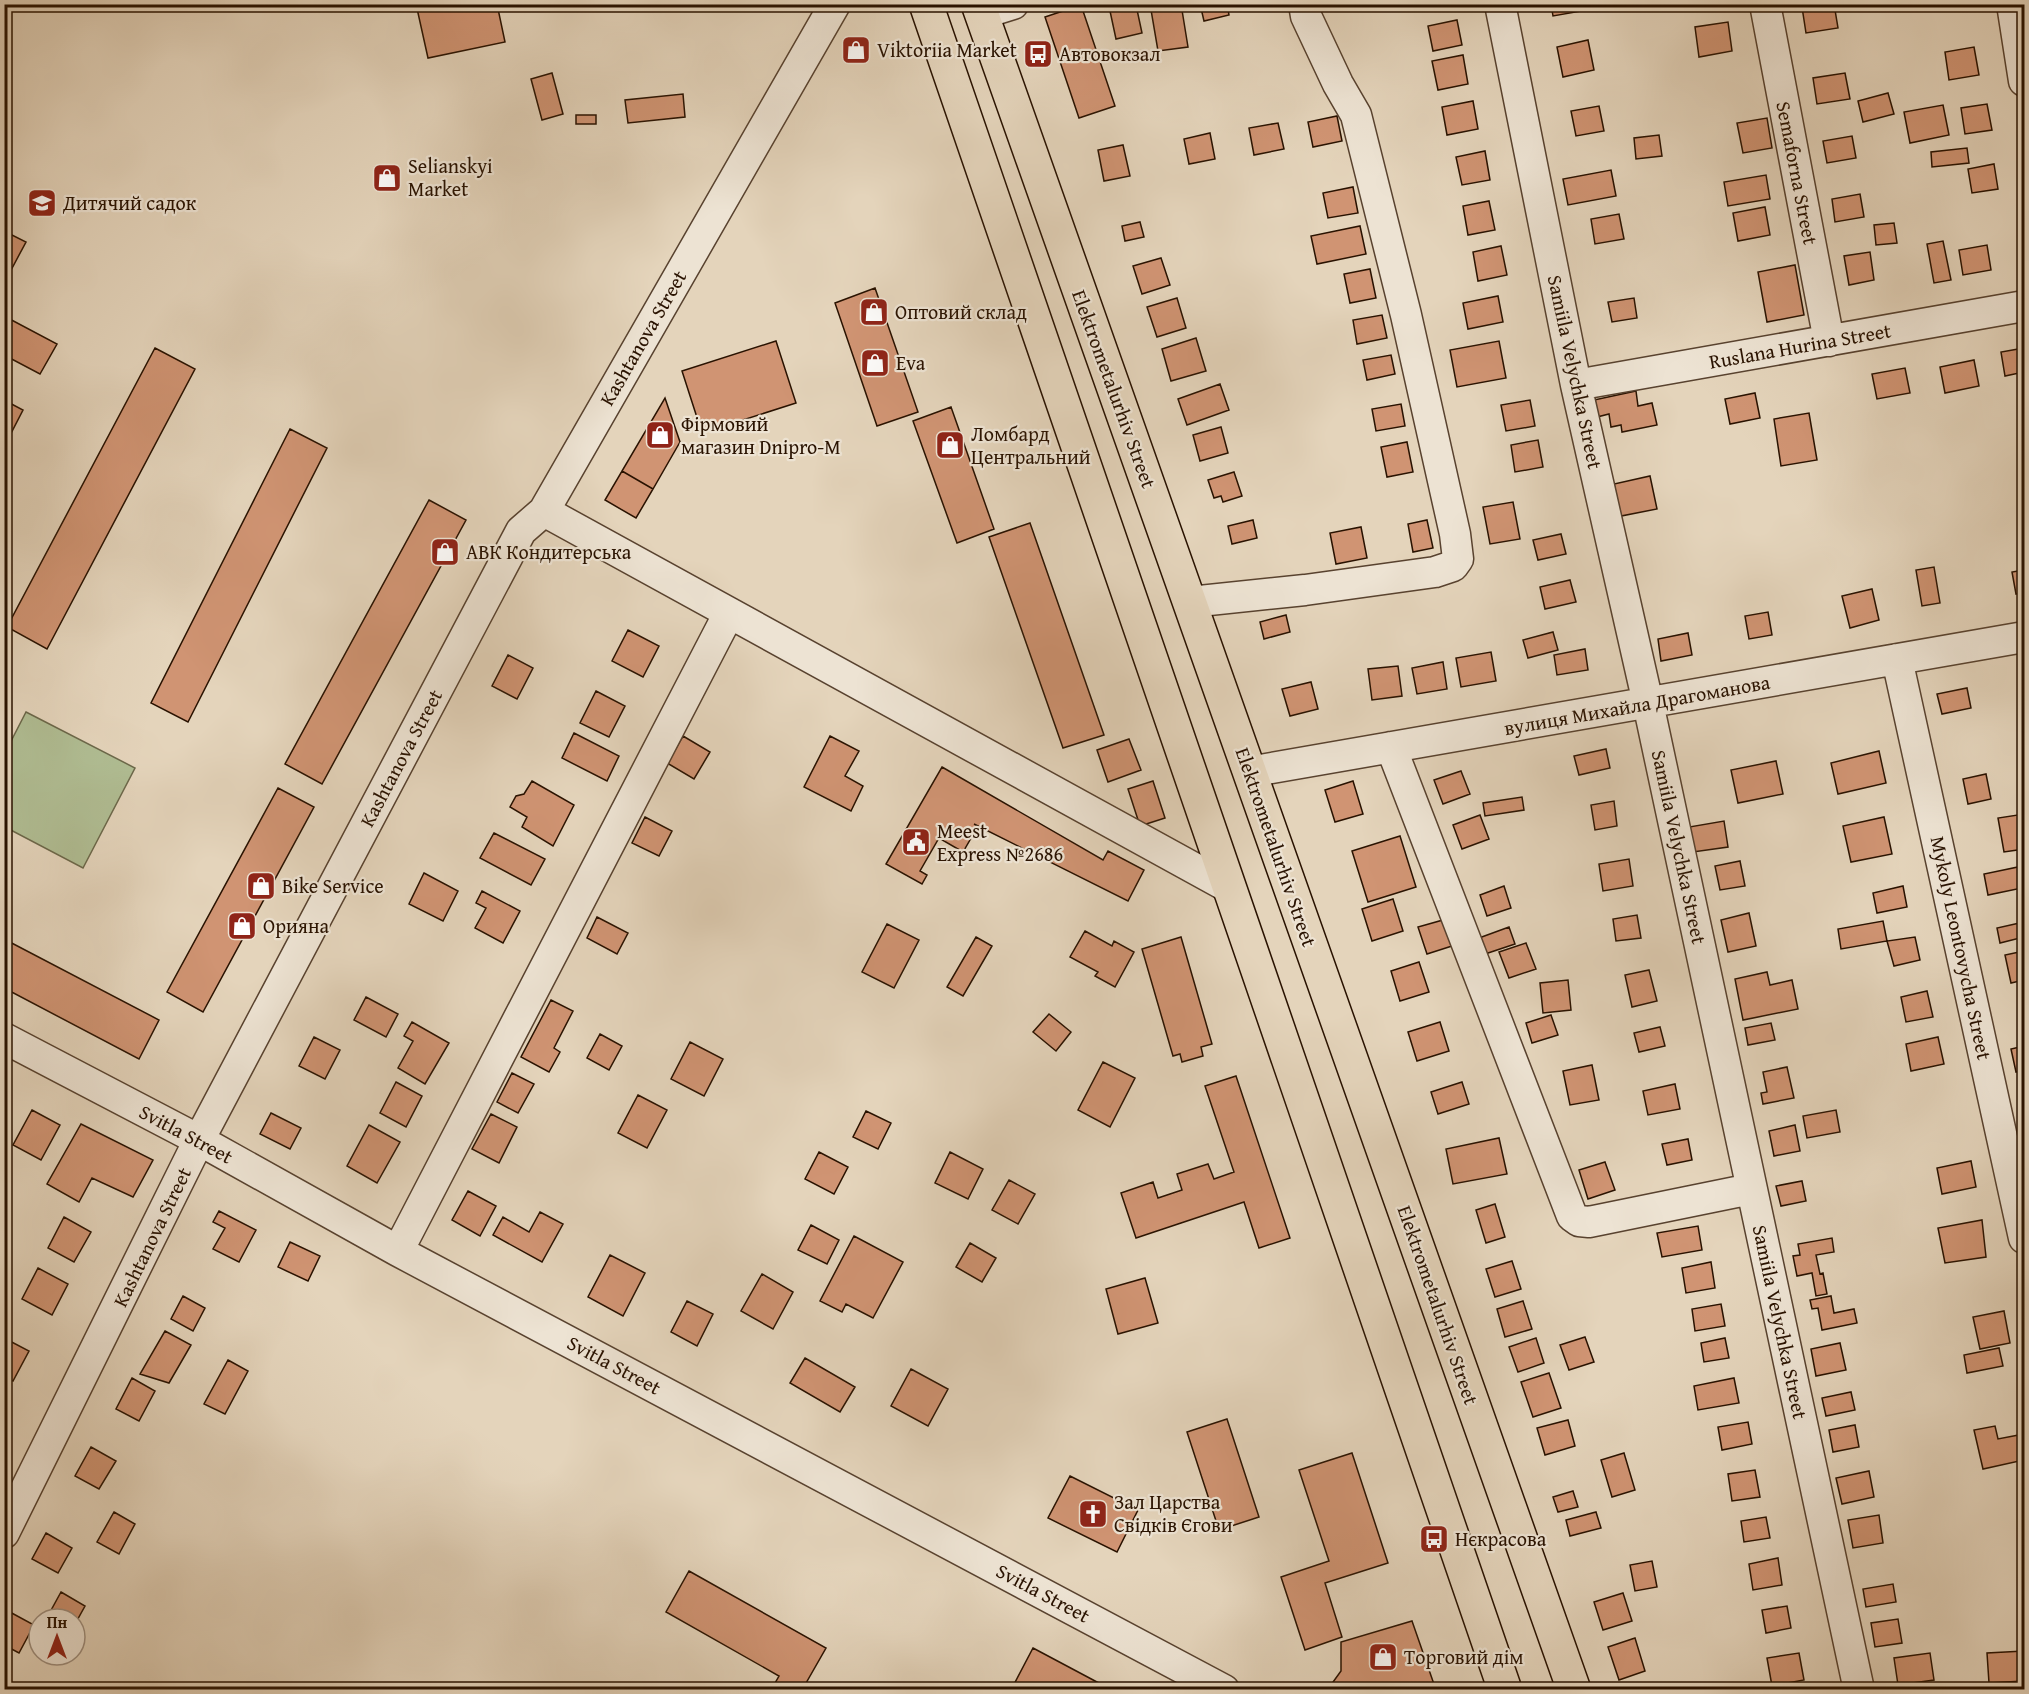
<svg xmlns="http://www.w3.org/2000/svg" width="2029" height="1694" viewBox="0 0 2029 1694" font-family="'Gentium Book Plus',serif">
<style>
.green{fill:#b0bd93;stroke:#6c684a;stroke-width:1.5}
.building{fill:#d09473;stroke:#291200;stroke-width:1.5}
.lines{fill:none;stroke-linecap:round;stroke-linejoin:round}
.minor-casing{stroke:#58422f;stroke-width:33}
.major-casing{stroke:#291200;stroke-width:36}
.minor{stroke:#ede3d3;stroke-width:30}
.major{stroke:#e4d4bb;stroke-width:33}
.labels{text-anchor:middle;stroke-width:4.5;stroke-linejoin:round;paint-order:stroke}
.poi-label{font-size:20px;fill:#291200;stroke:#ede3d3;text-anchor:start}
.street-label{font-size:20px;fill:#291200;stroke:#ede3d3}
</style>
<rect width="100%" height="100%" fill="#e4d4bb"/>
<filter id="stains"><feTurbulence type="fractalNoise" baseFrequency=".00333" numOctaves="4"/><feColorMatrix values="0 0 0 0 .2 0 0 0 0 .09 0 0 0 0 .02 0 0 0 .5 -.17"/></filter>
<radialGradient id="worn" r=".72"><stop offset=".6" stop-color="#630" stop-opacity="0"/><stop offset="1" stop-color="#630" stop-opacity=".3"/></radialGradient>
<path class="green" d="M26 712 135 768 83 868 5 827V753Z"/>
<path class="building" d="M416 4H497L505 42 428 58Z
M1150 4H1181L1188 47 1158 51Z
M1200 4H1227L1229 15 1204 21Z
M1246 4H1273V5L1247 11Z
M1551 4H1592L1593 9 1553 16Z
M1817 4H1834L1838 28 1806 33 1802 7Z
M1081 5 1115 106 1079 118 1045 17Z
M1136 5 1142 33 1116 39 1110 11Z
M1457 20 1462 45 1433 51 1428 26Z
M1728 22 1732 51 1699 57 1695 27Z
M1588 40 1594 70 1563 77 1557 47Z
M1974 47 1979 75 1949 80 1945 52Z
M1463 55 1468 84 1438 90 1432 61Z
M552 73 563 114 542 120 531 79Z
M1845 73 1850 99 1817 104 1813 78Z
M1888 93 1894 114 1863 122 1858 101Z
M683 94 685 117 628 123 625 100Z
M1473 101 1478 129 1447 135 1442 107Z
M1987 104 1992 130 1965 134 1961 108Z
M1943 105 1949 135 1910 143 1904 112Z
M1599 106 1604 131 1576 136 1571 111Z
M576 115H596V124H576Z
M1337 116 1342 141 1313 147 1308 122Z
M1767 118 1772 148 1743 153 1737 123Z
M1278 123 1284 149 1254 155 1249 128Z
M1210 133 1215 159 1189 164 1184 139Z
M1659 135 1662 156 1636 159 1634 138Z
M1852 136 1856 158 1827 163 1823 141Z
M1123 145 1130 176 1104 181 1098 150Z
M1967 148 1969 163 1932 167 1931 152Z
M1485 151 1490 180 1462 185 1456 157Z
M1994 164 1998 189 1972 193 1968 169Z
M1611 170 1616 196 1568 205 1563 179Z
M1766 175 1770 199 1728 206 1724 182Z
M1353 187 1358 213 1328 218 1323 193Z
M1860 194 1864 217 1835 222 1832 199Z
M1489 201 1495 230 1468 235 1463 206Z
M1765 207 1770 235 1738 241 1733 213Z
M1619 214 1624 239 1595 244 1591 219Z
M1140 222 1144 237 1125 241 1122 226Z
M1894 223 1897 243 1876 245 1874 225Z
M1360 226 1366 254 1317 264 1311 236Z
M4 231 26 242 10 272 4 269Z
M1943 241 1951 280 1934 283 1927 244Z
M1987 245 1991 270 1963 275 1959 250Z
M1501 246 1507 275 1478 281 1473 252Z
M1870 252 1874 280 1849 285 1844 256Z
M1161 258 1170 285 1142 294 1133 266Z
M1795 265 1804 315 1767 322 1758 272Z
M1370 269 1376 298 1350 303 1344 274Z
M875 288 918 412 877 426 835 303Z
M1498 296 1503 322 1468 329 1463 303Z
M1177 298 1186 328 1157 337 1147 307Z
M1634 298 1637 318 1612 322 1608 302Z
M1382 315 1387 338 1357 344 1353 320Z
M4 316 57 344 40 374 4 355Z
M1196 338 1206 371 1171 381 1162 349Z
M776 341 796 403 702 433 682 371Z
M1499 341 1506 378 1457 387 1450 350Z
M155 348 195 369 47 649 7 627Z
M2024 348V372L2005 376 2001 352Z
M1391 355 1395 374 1367 380 1363 360Z
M1974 360 1979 386 1945 393 1940 367Z
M1905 368 1910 393 1877 399 1872 374Z
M1220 384 1229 410 1187 425 1178 399Z
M1636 391 1638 406 1652 403 1657 425 1622 432 1621 425 1611 427 1609 414 1597 417 1594 400Z
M1755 393 1760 418 1730 424 1725 399Z
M665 398 680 442 653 489 622 471Z
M4 400 23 410 7 441 4 440Z
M1530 400 1535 426 1506 431 1501 405Z
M1401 404 1405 426 1376 431 1372 409Z
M951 407 994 529 957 543 913 421Z
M1809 413 1817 460 1781 466 1774 419Z
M1221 427 1228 453 1200 461 1193 435Z
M290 429 327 448 188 722 151 703Z
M1538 440 1543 467 1515 472 1511 445Z
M1407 442 1413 472 1387 477 1381 447Z
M622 471 653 489 636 518 605 500Z
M1234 472 1242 496 1223 502 1221 496 1214 498 1208 480Z
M1650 476 1657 509 1621 516 1614 484Z
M429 500 466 520 322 784 285 764Z
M1513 502 1520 539 1490 544 1483 507Z
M1253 520 1257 538 1232 544 1228 526Z
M1427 520 1433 548 1413 552 1408 524Z
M1030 523 1104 735 1063 748 989 537Z
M1361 527 1367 558 1336 564 1330 533Z
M1561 534 1566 554 1538 560 1533 540Z
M1934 567 1940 603 1922 606 1916 570Z
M2024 570V592L2016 594 2012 572Z
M1570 580 1576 602 1545 609 1540 587Z
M1872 589 1879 620 1850 628 1842 596Z
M1768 612 1772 635 1749 639 1745 616Z
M1286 615 1290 632 1264 639 1260 622Z
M628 630 659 646 643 677 612 661Z
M1553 632 1558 650 1528 658 1523 640Z
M1688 633 1692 655 1661 661 1658 639Z
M1585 649 1588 670 1557 675 1554 655Z
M1491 652 1496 681 1461 687 1456 658Z
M508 655 533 668 517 699 492 686Z
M1443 662 1447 689 1417 694 1412 668Z
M1398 666 1402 696 1372 700 1368 669Z
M1311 682 1318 709 1290 716 1282 689Z
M1967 688 1971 708 1942 714 1937 694Z
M596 691 625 706 609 737 580 723Z
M574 733 619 756 607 781 562 758Z
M683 736 710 752 694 779 667 763Z
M830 736 859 751 845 776 863 786 851 811 804 787Z
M1129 739 1141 770 1108 782 1097 750Z
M1606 749 1610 768 1579 775 1574 756Z
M1879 751 1886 783 1838 794 1831 763Z
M1776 761 1783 794 1738 803 1731 770Z
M942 767 1103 860 1108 851 1144 870 1128 901 974 824 978 826 963 852 939 838 920 871 927 875 922 884 886 864Z
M1461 771 1470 794 1443 804 1434 780Z
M1986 774 1991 799 1968 804 1963 779Z
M532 781 574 805 553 846 522 827 527 817 510 807 516 796 524 794Z
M1153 781 1165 818 1140 826 1128 789Z
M1353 781 1363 814 1335 822 1325 790Z
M278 788 314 807 203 1012 167 992Z
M1522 797 1524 810 1485 816 1483 803Z
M1614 801 1617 826 1595 830 1591 805Z
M2024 814V849L2004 852 1998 818Z
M1480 815 1489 839 1462 849 1453 825Z
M645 817 672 831 659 856 632 843Z
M1884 817 1892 854 1851 862 1843 826Z
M1724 821 1728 847 1693 852 1689 827Z
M494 833 545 859 531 885 480 858Z
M1400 836 1416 887 1368 902 1352 851Z
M1629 859 1633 886 1603 891 1599 864Z
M1740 861 1745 886 1720 890 1715 866Z
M2018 867 2022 888 1988 895 1984 874Z
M424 873 458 891 443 921 409 904Z
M1504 886 1511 908 1487 916 1480 895Z
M1903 886 1907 907 1877 913 1873 893Z
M482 891 520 911 503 943 475 928 486 908 476 903Z
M1393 899 1403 931 1372 941 1362 909Z
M1749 913 1756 946 1728 952 1721 920Z
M1637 915 1641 938 1616 941 1613 919Z
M597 917 628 933 617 954 587 938Z
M1443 920 1452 946 1427 954 1418 927Z
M1883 921 1887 941 1841 949 1838 929Z
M2024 922V937L2000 943 1997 928Z
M887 924 919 940 894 988 862 972Z
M1509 927 1515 944 1485 954 1479 938Z
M1085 931 1112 946 1114 941 1134 952 1115 987 1095 976 1098 972 1070 957Z
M976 937 992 946 963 996 947 987Z
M1181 937 1212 1044 1201 1047 1203 1056 1182 1062 1180 1054 1173 1056 1142 949Z
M1915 937 1920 960 1894 966 1887 941Z
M4 939 159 1020 139 1059 4 988Z
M1526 943 1536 969 1509 978 1499 952Z
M2024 951V980L2011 983 2005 955Z
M1419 962 1429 992 1400 1001 1391 971Z
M1649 970 1657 1001 1632 1007 1625 975Z
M1767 972 1770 985 1792 980 1798 1009 1743 1020 1735 979Z
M1568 980 1571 1010 1543 1013 1540 983Z
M1927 991 1933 1017 1906 1022 1901 997Z
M366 997 398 1014 386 1037 354 1020Z
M551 1000 573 1011 554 1048 560 1052 549 1072 521 1057Z
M1049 1014 1071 1032 1056 1051 1033 1032Z
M1551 1015 1558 1035 1532 1043 1526 1023Z
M412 1022 449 1043 425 1084 398 1068 413 1041 404 1036Z
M1440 1022 1449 1051 1417 1061 1408 1032Z
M1771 1023 1775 1040 1748 1045 1745 1028Z
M1660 1027 1665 1046 1639 1052 1634 1033Z
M600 1034 622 1046 609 1070 587 1058Z
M314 1037 340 1050 325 1079 299 1066Z
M1938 1037 1944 1064 1911 1071 1906 1044Z
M690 1042 723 1059 704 1096 671 1079Z
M2024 1046V1070L2016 1072 2011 1049Z
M1103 1062 1135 1078 1110 1127 1078 1110Z
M1592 1065 1599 1100 1570 1105 1563 1071Z
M1787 1067 1794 1098 1763 1104 1761 1093 1767 1092 1763 1072Z
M512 1073 534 1084 518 1113 497 1102Z
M1236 1076 1290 1238 1259 1248 1244 1202 1136 1238 1121 1193 1153 1182 1158 1198 1182 1190 1177 1174 1208 1164 1214 1179 1234 1172 1205 1086Z
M396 1082 422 1096 406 1127 380 1113Z
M1462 1082 1469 1104 1438 1114 1431 1092Z
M1675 1084 1680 1109 1648 1115 1643 1091Z
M638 1095 667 1110 647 1148 618 1133Z
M32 1110 60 1125 41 1160 13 1145Z
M1836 1110 1840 1132 1807 1138 1803 1116Z
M866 1111 891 1123 878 1149 853 1137Z
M271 1113 301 1128 290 1149 260 1134Z
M491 1114 517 1127 499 1163 472 1149Z
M81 1124 153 1160 133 1197 92 1178 79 1202 47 1184Z
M369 1125 400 1142 377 1183 347 1166Z
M1795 1125 1800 1151 1774 1156 1769 1131Z
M1499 1138 1507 1174 1453 1184 1446 1149Z
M1688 1139 1692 1160 1667 1165 1662 1144Z
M819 1152 848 1167 834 1194 805 1179Z
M950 1152 983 1169 968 1199 935 1183Z
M1971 1161 1976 1187 1942 1194 1937 1168Z
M1605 1162 1615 1190 1588 1199 1579 1170Z
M1009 1180 1035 1194 1018 1224 992 1210Z
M1802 1181 1806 1201 1781 1206 1776 1186Z
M468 1191 496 1206 480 1236 452 1220Z
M1495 1204 1505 1237 1486 1243 1476 1210Z
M219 1211 256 1230 239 1262 213 1249 225 1228 213 1222Z
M540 1212 563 1224 542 1262 493 1235 503 1217 529 1232Z
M64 1217 91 1232 74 1262 48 1248Z
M1982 1220 1986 1257 1945 1263 1938 1228Z
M811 1225 839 1240 827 1264 798 1250Z
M1698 1226 1702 1250 1662 1257 1657 1233Z
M854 1236 903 1262 873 1318 846 1304 842 1312 820 1301Z
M1832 1238 1834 1252 1816 1255 1820 1274 1823 1273 1827 1294 1816 1296 1812 1273 1797 1276 1793 1256 1800 1255 1798 1244Z
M290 1242 320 1256 308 1281 278 1267Z
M970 1243 996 1258 982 1282 956 1267Z
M610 1255 645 1273 623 1316 588 1297Z
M1512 1261 1521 1289 1495 1297 1486 1269Z
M1711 1262 1715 1288 1686 1293 1682 1268Z
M38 1268 68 1284 52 1315 22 1299Z
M762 1274 793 1292 773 1329 741 1311Z
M1145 1278 1158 1323 1118 1334 1106 1289Z
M183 1296 205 1308 193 1331 171 1319Z
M1831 1296 1834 1313 1854 1309 1857 1323 1822 1330 1818 1308 1812 1309 1810 1300Z
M687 1301 713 1314 697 1346 671 1332Z
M1523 1301 1532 1329 1505 1337 1497 1309Z
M1721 1304 1725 1326 1695 1331 1692 1309Z
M2004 1311 2010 1343 1980 1349 1973 1317Z
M165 1331 191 1345 169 1383 140 1374Z
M1585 1337 1594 1362 1569 1370 1560 1345Z
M4 1338 29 1351 13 1381 4 1377Z
M1536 1338 1544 1363 1518 1372 1509 1347Z
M1725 1338 1729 1358 1704 1362 1701 1343Z
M1840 1343 1846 1370 1816 1376 1811 1349Z
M1999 1348 2003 1366 1967 1373 1964 1355Z
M805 1358 855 1387 840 1412 790 1383Z
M228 1360 248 1371 225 1414 204 1404Z
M911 1369 948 1389 928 1426 891 1406Z
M1549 1373 1561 1408 1533 1417 1521 1382Z
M132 1378 155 1391 139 1421 116 1409Z
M1734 1378 1739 1403 1698 1410 1694 1386Z
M1851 1392 1855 1410 1826 1416 1822 1398Z
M1227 1419 1259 1517 1219 1530 1187 1432Z
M1568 1420 1575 1446 1545 1455 1537 1428Z
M1748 1422 1752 1444 1722 1450 1718 1427Z
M1855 1425 1859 1447 1833 1452 1829 1430Z
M1995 1426 1998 1439 2024 1434V1460L1983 1469 1974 1430Z
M91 1447 116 1461 99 1489 75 1476Z
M1352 1453 1388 1563 1325 1583 1342 1637 1305 1650 1281 1577 1329 1561 1299 1470Z
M1624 1453 1635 1490 1612 1497 1601 1460Z
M1755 1470 1760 1497 1732 1501 1728 1474Z
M1869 1471 1874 1497 1842 1504 1836 1478Z
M1070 1476 1138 1510 1117 1552 1048 1518Z
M1573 1491 1578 1507 1558 1512 1553 1497Z
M114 1512 135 1524 119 1554 97 1542Z
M1596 1512 1601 1528 1570 1536 1566 1520Z
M1879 1515 1883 1543 1853 1548 1848 1520Z
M1766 1517 1770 1538 1744 1542 1741 1521Z
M46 1533 72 1548 58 1573 32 1559Z
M1778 1558 1782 1585 1753 1590 1749 1564Z
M1652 1561 1657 1587 1635 1591 1630 1565Z
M689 1571 826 1648 802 1690H771L779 1676 666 1612Z
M1893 1584 1896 1602 1866 1607 1863 1589Z
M61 1592 85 1606 75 1624V1619H58L49 1614Z
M1623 1593 1632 1621 1603 1630 1594 1602Z
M1787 1606 1791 1628 1766 1633 1762 1610Z
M8 1611 34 1625 19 1653 4 1645V1617Z
M1898 1619 1902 1643 1875 1647 1871 1623Z
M1412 1621 1436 1690 1328 1689 1341 1671V1642Z
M1635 1638 1645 1671 1619 1680 1608 1647Z
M1033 1648 1112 1690H1011Z
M2024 1651V1681L1989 1683 1987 1653Z
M1799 1653 1804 1680 1772 1686 1767 1658Z
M1930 1653 1934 1680 1898 1685 1894 1658Z"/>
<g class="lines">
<g class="minor-casing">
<path id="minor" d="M1500 4 1576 385 1648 703 1859 1690
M1765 4 1829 341
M2012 4 2024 81
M981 14 1013 4
M1576 385 2024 306
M544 511 1230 888
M1190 602 1305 590 1435 572 1453 566 1458 559 1455 534 1406 315 1356 115 1338 84 1306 16 1304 4
M1897 659 2024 1238
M1391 747 1572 1216 1579 1221 1589 1222 1751 1189
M1249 772 2024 637
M4 1038 199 1140 398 1251 1224 1690
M398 1251 729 613
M4 1533 199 1140 521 531 544 511 835 4"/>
</g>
<g class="major-casing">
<path id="major" d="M926 4 1505 1690
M978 4 1574 1690"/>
</g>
<use href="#minor" class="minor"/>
<use href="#major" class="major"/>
</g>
<defs>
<g id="shop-square" transform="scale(1.5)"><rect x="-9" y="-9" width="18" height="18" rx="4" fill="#8f2418" stroke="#ede3d3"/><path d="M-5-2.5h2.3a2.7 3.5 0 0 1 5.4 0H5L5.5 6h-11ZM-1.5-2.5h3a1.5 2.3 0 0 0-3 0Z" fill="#fff"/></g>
<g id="bus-square" transform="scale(1.5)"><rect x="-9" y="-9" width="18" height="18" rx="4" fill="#8f2418" stroke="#ede3d3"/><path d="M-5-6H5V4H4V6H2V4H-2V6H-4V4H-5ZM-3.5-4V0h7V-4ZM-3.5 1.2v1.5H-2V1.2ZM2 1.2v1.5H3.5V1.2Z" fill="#fff"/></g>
<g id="school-square" transform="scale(1.5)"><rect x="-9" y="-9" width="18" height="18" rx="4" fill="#8f2418" stroke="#ede3d3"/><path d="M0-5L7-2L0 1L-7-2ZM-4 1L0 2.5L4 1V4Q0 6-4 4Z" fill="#fff"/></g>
<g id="civic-square" transform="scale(1.5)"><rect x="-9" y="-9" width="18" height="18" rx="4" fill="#8f2418" stroke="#ede3d3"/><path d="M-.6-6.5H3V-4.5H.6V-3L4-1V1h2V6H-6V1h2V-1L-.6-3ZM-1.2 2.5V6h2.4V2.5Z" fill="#fff"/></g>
<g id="church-square" transform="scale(1.5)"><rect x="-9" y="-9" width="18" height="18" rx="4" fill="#8f2418" stroke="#ede3d3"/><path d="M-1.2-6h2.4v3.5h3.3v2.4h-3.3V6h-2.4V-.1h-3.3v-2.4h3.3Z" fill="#fff"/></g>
</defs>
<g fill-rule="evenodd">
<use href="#shop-square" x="856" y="50"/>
<use href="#bus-square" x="1038" y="54"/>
<use href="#shop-square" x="387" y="178"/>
<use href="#school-square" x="42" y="203"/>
<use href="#shop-square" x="874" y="312"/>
<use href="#shop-square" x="875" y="363"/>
<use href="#shop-square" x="660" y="435"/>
<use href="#shop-square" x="950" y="445"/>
<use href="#shop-square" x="445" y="552"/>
<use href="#civic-square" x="916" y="842"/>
<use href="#shop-square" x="261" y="886"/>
<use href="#shop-square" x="242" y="926"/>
<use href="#church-square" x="1093" y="1514"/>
<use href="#bus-square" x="1434" y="1539"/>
<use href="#shop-square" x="1383" y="1657"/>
</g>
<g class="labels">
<g class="poi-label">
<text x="877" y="57">Viktoriia Market</text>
<text x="1059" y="61">Автовокзал</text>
<text x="408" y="173">Selianskyi<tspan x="408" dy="23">Market</tspan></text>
<text x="63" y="210">Дитячий садок</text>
<text x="895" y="319">Оптовий склад</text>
<text x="896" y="370">Eva</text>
<text x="681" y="431">Фірмовий<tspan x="681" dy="23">магазин Dnipro-M</tspan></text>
<text x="971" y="441">Ломбард<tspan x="971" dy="23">Центральний</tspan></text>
<text x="466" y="559">АВК Кондитерська</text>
<text x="937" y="838">Meest<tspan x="937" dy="23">Express №2686</tspan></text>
<text x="282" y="893">Bike Service</text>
<text x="263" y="933">Орияна</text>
<text x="1114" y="1509">Зал Царства<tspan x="1114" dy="23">Свідків Єгови</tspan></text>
<text x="1455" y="1546">Нєкрасова</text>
<text x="1404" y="1664">Торговий дім</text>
</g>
<g class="street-label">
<text transform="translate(1797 173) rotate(79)" y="7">Semaforna Street</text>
<text transform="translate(643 338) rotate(-60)" y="7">Kashtanova Street</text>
<text transform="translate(1800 346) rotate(-10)" y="7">Ruslana Hurina Street</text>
<text transform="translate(1575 372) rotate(78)" y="7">Samiila Velychka Street</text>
<text transform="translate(1114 389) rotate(70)" y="7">Elektrometalurhiv Street</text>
<text transform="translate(1637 705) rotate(-10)" y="7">вулиця Михайла Драгоманова</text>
<text transform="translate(401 758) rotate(-62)" y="7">Kashtanova Street</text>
<text transform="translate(1276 847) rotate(71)" y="7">Elektrometalurhiv Street</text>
<text transform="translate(1679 847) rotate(78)" y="7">Samiila Velychka Street</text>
<text transform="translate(1961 948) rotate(78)" y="7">Mykoly Leontovycha Street</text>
<text transform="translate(186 1134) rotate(28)" y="7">Svitla Street</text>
<text transform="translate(152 1237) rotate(-64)" y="7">Kashtanova Street</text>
<text transform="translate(1438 1305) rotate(71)" y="7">Elektrometalurhiv Street</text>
<text transform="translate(1780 1322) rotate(78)" y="7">Samiila Velychka Street</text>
<text transform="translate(614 1365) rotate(28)" y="7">Svitla Street</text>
<text transform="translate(1043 1593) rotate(28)" y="7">Svitla Street</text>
</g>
</g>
<rect width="2029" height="1694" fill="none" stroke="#e4d4bb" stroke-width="24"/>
<rect x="6" y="6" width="2017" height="1682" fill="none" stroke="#291200" stroke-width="3"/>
<rect x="12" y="12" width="2005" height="1670" fill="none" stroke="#291200" stroke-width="1.5"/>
<g transform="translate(57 1637)"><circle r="28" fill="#ede3d3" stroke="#9f8f7f" stroke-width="1.5"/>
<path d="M0-4.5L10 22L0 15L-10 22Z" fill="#8f2418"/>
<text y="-9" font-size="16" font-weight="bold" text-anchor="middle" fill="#291200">Пн</text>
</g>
<rect width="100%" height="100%" filter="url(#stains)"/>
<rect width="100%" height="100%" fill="url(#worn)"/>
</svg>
